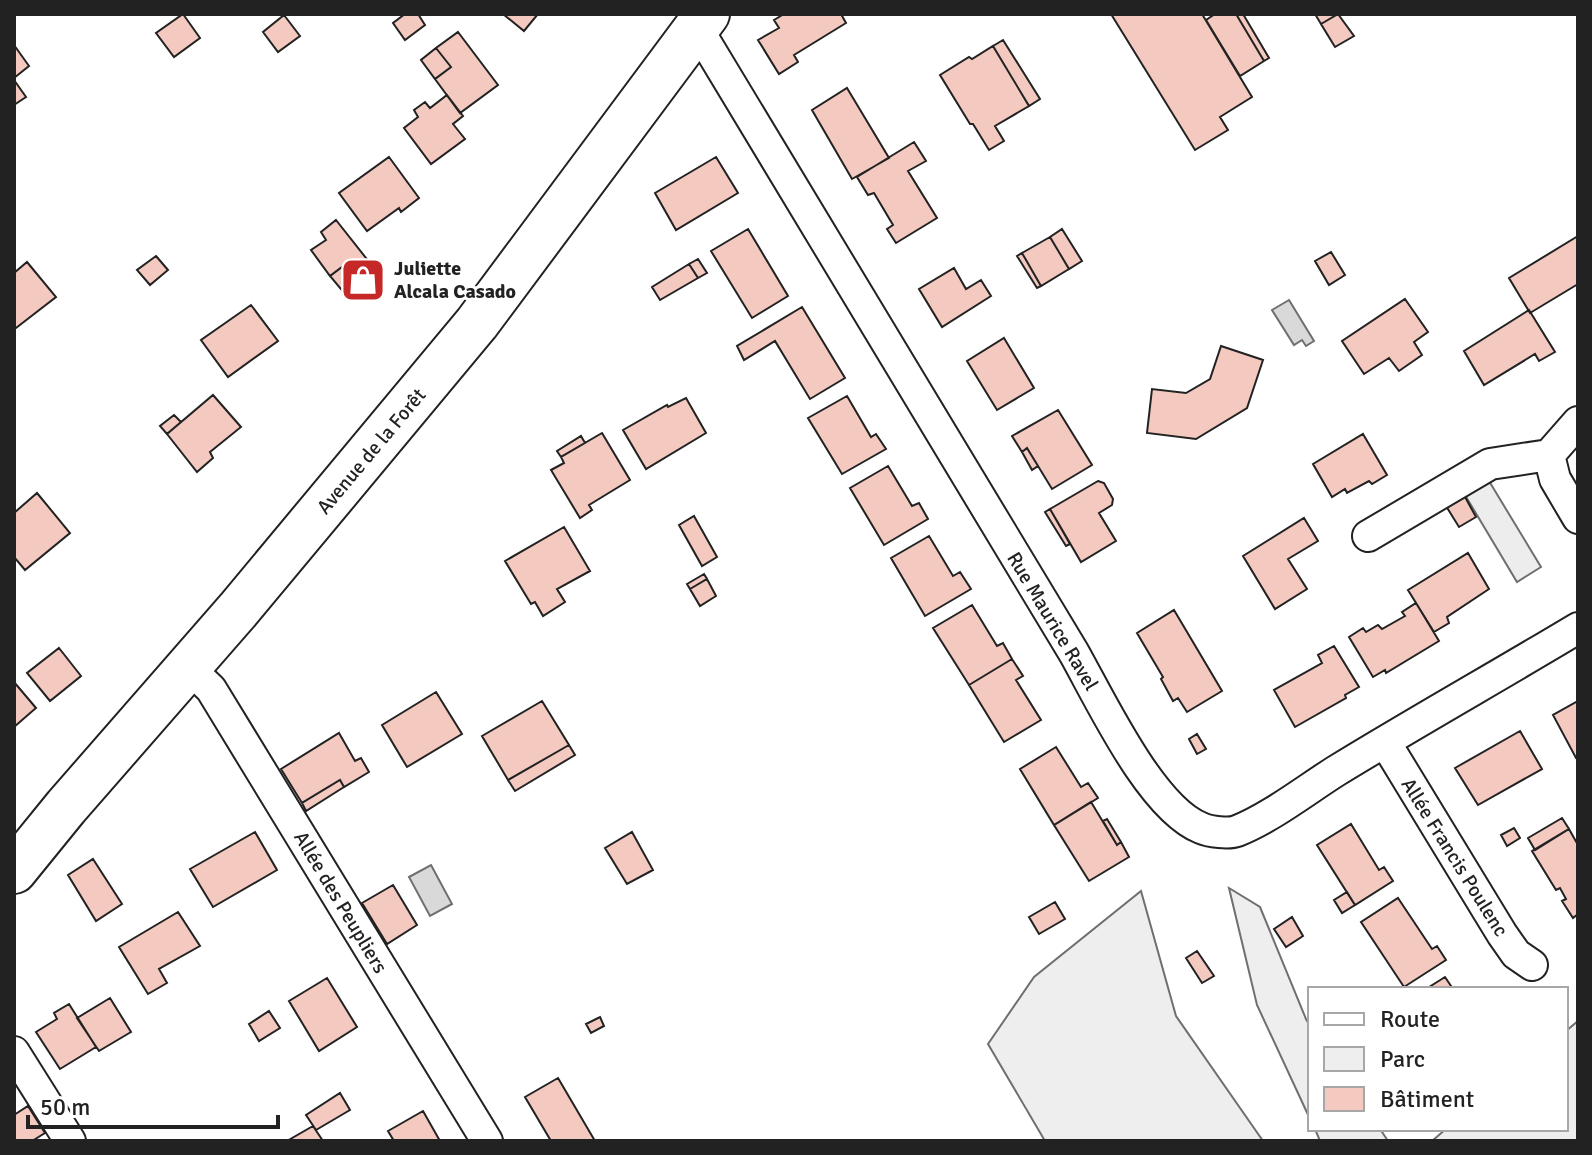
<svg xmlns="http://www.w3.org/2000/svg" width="1592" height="1155" viewBox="0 0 1592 1155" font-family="Signika,sans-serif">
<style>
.green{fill:#eee;stroke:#6f6f6f;stroke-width:2}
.parking{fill:#ededed;stroke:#6f6f6f;stroke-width:2}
.water{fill:#d9d9d9;stroke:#6f6f6f;stroke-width:2}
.building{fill:#f3c9c0;stroke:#222;stroke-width:2}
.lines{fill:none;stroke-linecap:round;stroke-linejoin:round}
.minor-casing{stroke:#222;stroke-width:34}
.primary-casing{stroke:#222;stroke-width:48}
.minor{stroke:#fff;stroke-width:30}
.primary{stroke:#fff;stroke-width:44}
.labels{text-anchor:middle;stroke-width:6;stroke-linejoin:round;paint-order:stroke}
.poi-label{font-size:20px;font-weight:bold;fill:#222;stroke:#fff;text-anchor:start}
.street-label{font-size:20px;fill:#222;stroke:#fff}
</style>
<rect width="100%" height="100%" fill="#fff"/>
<path class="green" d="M1229 888 1260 907 1306 1019 1310 1026V1119L1257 1005Z
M1141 891 1176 1016 1263 1141H1045L988 1044 1034 977Z
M1578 1021V1141H1432L1446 1129H1566V1031Z
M1315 1129H1380L1388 1141H1320Z"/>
<path class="parking" d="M1489 481 1541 567 1517 582 1465 495Z"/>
<path class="water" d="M1289 300 1314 341 1306 346 1302 340 1294 345 1272 310Z
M431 865 452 904 430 916 409 877Z"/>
<path class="building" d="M183 14 200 38 174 57 156 33Z
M405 14H418L425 25 405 40 393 23Z
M503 14H538L524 31Z
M784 14H841L846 23 794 55 798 62 779 74 758 40 779 28 774 20Z
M1111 14H1202L1252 97 1220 117 1228 130 1195 150Z
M1215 14H1236L1264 61 1240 76 1206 20Z
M1236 14H1243L1269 58 1264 61Z
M1315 14H1338L1321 24Z
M1338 14 1354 36 1335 47 1321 24Z
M284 15 300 36 278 52 263 32Z
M458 32 498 85 460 113 435 79 451 67 436 48Z
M1003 40 1040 99 1029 106 993 46Z
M14 45 29 66 14 78Z
M993 46 1029 106 995 126 1004 141 989 150 973 124H970L940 75 969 57 972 59Z
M436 48 451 67 435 79 421 60Z
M14 80 26 97 14 105Z
M847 88 889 158 852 179 812 110Z
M447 95 463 116 453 124 465 139 431 164 404 128 418 117 414 110 425 102 430 108Z
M914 142 926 161 908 171 937 218 896 243 887 229 893 225 874 193 868 195 857 177Z
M389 157 419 198 401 212 399 208 367 231 339 193Z
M716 157 738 193 676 230 655 193Z
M336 220 381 277 361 292 342 267 330 276 311 250 326 240 321 232Z
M748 229 788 296 752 318 711 251Z
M1062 229 1082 261 1069 269 1050 237Z
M1578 236V284L1530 313 1509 278Z
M1050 237 1069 269 1041 286 1022 253Z
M1331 252 1345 275 1329 285 1315 261Z
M1022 253 1041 286 1037 288 1017 256Z
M156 256 168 270 150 285 137 270Z
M698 259 707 273 698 278 689 264Z
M27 262 56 297 16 328 14 326V273Z
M689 264 698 278 660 300 652 287Z
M342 267 361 292 350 300 330 276Z
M954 268 966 289 981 280 991 296 942 327 919 289Z
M1405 299 1428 332 1414 342 1422 355 1399 371 1389 358 1364 374 1342 341Z
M251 305 278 341 228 377 201 340Z
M802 307 845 378 810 399 775 341 744 360 737 346Z
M1529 310 1555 352 1539 361 1535 354 1484 385 1464 351Z
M1004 338 1034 388 997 410 967 361Z
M1221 346 1263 360 1247 408 1196 439 1147 433 1152 389 1186 393 1210 379Z
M213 395 241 427 210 452 213 458 197 472 167 434Z
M847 396 871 437 876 434 886 449 842 474 808 418Z
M686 398 706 433 646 469 623 430 667 405 668 407Z
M1058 410 1092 465 1052 489 1027 448 1022 452 1012 436Z
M174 415 181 422 167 434 160 426Z
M602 433 630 480 589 505 592 510 580 518 551 470 564 463 561 457Z
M1363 434 1387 475 1372 484 1369 481 1347 493 1345 489 1332 497 1313 464Z
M581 436 585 443 561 457 557 451Z
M1027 448 1038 466 1032 470 1022 452Z
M888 466 912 506 919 503 928 519 884 545 850 488Z
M1098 481 1104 483 1113 499 1112 505 1099 513 1116 541 1081 562 1050 509Z
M37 493 70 533 25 570 14 557V513Z
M1464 495 1476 517 1459 527 1446 506Z
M1050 509 1070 544 1066 546 1045 512Z
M694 516 717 557 702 566 679 525Z
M1304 518 1318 541 1288 559 1307 589 1275 609 1243 556Z
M564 527 590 571 557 589 565 602 543 616 535 602 531 604 505 561Z
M929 536 953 576 960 572 971 589 925 616 891 558Z
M1468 553 1489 589 1447 617 1449 623 1434 632 1408 590Z
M704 574 707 579 690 589 687 584Z
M707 579 716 596 700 606 690 589Z
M1416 603 1439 641 1386 673 1385 670 1373 677 1349 637 1363 628 1366 632 1378 625 1382 629 1405 616 1402 612Z
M972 605 997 646 1003 643 1012 659 969 685 933 628Z
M1174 610 1222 691 1187 712 1178 698 1173 701 1161 679 1163 677 1137 633Z
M1334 646 1359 687 1345 695 1346 698 1295 727 1274 690 1322 663 1318 655Z
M59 648 81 676 50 701 27 673Z
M1012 659 1023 676 1016 680 1041 720 1004 742 969 685Z
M14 682 36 708 14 727Z
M436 692 462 734 407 767 382 725Z
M542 701 569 745 508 780 482 736Z
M1578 701V757L1576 758 1553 715Z
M1520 731 1542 769 1478 805 1455 768Z
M339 733 355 761 361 758 369 772 344 787 340 780 302 803 281 769Z
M1197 734 1206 749 1197 754 1189 739Z
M569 745 575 755 515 791 508 780Z
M1056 747 1081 787 1088 783 1098 798 1054 825 1020 769Z
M340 780 344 787 306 811 302 803Z
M1091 802 1117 845 1121 842 1129 857 1089 881 1054 825Z
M1562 818 1569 829 1535 850 1528 838Z
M1107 819 1121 842 1117 845 1103 821Z
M1351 824 1379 870 1384 867 1393 881 1355 905 1317 845Z
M1514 828 1520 838 1507 846 1501 835Z
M1569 829 1578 845V914L1573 918 1562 901 1566 899 1560 888 1556 890 1532 851Z
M255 832 277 870 213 907 190 869Z
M632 832 653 870 627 884 605 848Z
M93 859 122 904 96 921 68 875Z
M393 885 417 925 387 944 362 903Z
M1347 892 1355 905 1342 913 1334 900Z
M1398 898 1432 949 1437 946 1446 960 1404 987 1361 922Z
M1055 902 1065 919 1039 934 1029 917Z
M178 912 200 946 159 969 167 983 148 994 119 947Z
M1292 917 1303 936 1286 947 1274 929Z
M1197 951 1214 976 1202 983 1186 958Z
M1445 977 1453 989H1426Z
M327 978 357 1027 319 1051 289 1001Z
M110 998 131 1032 99 1051 77 1018Z
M69 1004 96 1047 60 1069 36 1032 57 1019 54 1013Z
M269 1011 280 1028 259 1041 249 1024Z
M600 1017 604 1026 591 1033 586 1024Z
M558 1078 595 1141H551L525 1097Z
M340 1093 350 1110 316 1130 306 1115Z
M28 1106 45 1133 32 1141H14V1115Z
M423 1111 440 1141H394L388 1131Z
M313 1126 323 1141H287Z"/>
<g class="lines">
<g class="minor-casing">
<path id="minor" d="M697 28 1074 653C1101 701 1151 808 1201 828 1210 832 1229 834 1237 831 1270 818 1306 790 1336 771 1416 722 1498 676 1578 628
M1578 422 1549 455 1555 479 1578 518
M1368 536 1490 464 1549 455
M189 668 211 689 487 1141
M1385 742 1502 934 1516 954 1532 965
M14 1052 70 1141"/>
</g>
<g class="primary-casing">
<path id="primary" d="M14 871 66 807 238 610 477 323 707 14"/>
</g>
<use href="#minor" class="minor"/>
<use href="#primary" class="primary"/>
</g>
<defs>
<g id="shop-square" transform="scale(2.3)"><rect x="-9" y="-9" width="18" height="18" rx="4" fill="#c62828" stroke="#fff"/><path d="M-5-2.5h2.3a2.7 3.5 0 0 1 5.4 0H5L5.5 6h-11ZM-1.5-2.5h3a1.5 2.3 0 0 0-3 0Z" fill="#fff"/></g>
</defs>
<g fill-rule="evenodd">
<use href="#shop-square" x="363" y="280"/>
</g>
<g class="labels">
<g class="poi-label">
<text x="394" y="275">Juliette<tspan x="394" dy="23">Alcala Casado</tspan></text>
</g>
<g class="street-label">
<text transform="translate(371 451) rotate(-50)" y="7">Avenue de la Forêt</text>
<text transform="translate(1053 621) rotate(59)" y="7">Rue Maurice Ravel</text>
<text transform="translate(1455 857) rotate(58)" y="7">Allée Francis Poulenc</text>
<text transform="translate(341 902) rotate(59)" y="7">Allée des Peupliers</text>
</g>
</g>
<rect width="1592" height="1155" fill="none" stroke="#222222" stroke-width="32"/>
<rect x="1308" y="987" width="260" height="144" fill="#ffffff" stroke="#a7a7a7" stroke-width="2"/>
<rect x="1324" y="1013" width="40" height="12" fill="#ffffff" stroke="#a7a7a7" stroke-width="2"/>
<text x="1380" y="1027" font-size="24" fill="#222222">Route</text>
<rect x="1324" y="1047" width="40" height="24" fill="#eeeeee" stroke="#a7a7a7" stroke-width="2"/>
<text x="1380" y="1067" font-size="24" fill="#222222">Parc</text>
<rect x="1324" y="1087" width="40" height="24" fill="#f3c9c0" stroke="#a7a7a7" stroke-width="2"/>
<text x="1380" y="1107" font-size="24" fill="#222222">Bâtiment</text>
<path d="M28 1115v12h250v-12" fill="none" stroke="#222222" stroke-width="4"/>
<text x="40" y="1115" font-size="24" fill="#222222" stroke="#ffffff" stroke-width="6" paint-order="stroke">50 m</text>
</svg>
